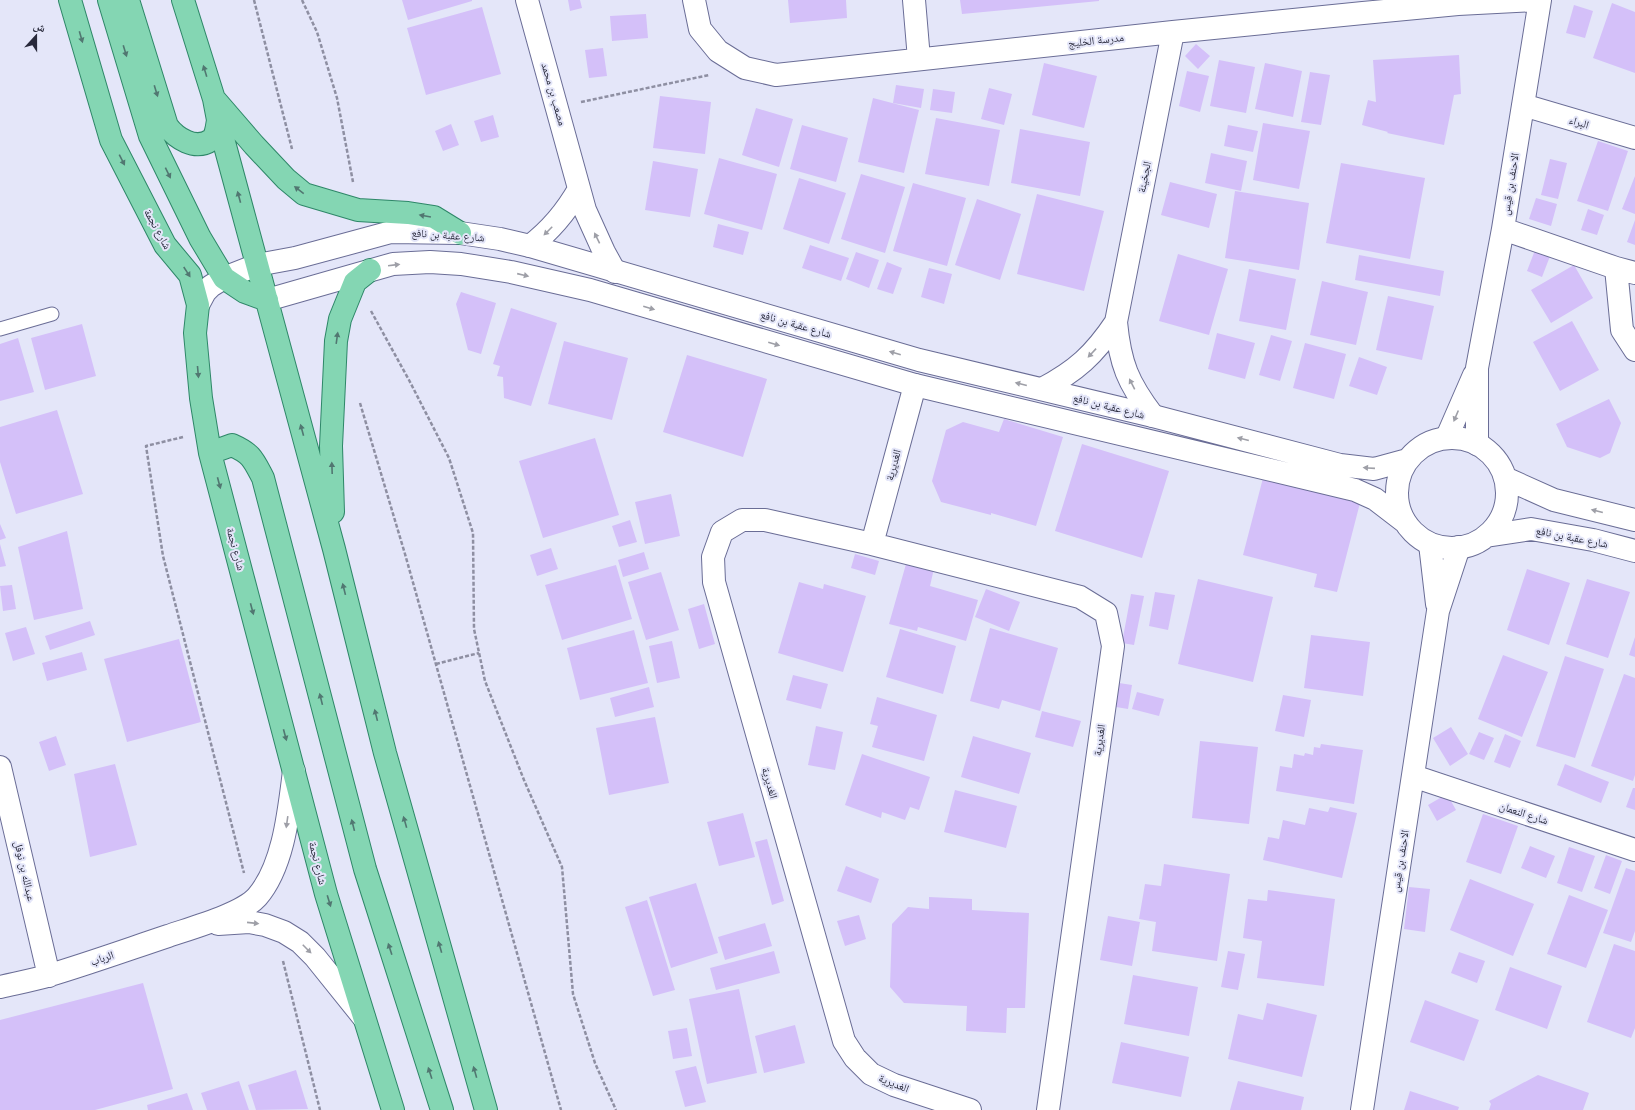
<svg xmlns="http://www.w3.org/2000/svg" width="1635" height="1110" viewBox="0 0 1635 1110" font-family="Helvetica,'Noto Naskh Arabic',sans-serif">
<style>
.building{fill:#d4c0f9}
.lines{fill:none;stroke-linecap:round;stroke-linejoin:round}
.service-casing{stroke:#6a6d96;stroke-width:15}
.minor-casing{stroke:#6a6d96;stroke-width:24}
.tertiary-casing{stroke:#6a6d96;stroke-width:24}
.primary-casing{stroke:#2e8768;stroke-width:24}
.path{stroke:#8e8fa2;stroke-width:2.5;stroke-dasharray:4 2;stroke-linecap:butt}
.service{stroke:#fff;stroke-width:13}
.minor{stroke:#fff;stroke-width:22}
.tertiary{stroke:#fff;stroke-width:22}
.primary{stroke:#84d6b3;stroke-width:22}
.oneway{fill:#517771}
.oneway2{fill:#9e9fa7}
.labels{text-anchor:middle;stroke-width:4;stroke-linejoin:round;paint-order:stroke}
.street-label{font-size:11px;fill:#28293b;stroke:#e4e6f9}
</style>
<rect width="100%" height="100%" fill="#e4e6f9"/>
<path class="building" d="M402 0H472V1L408 20Z
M568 0H580L582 8 570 11Z
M788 0H846L847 18 790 23Z
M960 0H1099V1L962 14Z
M1612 3 1635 12V73L1593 58Z
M1574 5 1593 11 1585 38 1566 33Z
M482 7 501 74 426 95 407 28Z
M646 14 648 38 612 41 610 16Z
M1196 44 1210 56 1198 69 1185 56Z
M603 48 607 76 589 78 585 50Z
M1459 55 1461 94 1454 95 1444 145 1387 133 1388 132 1362 125 1368 100 1376 102 1373 60Z
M1219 60 1255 67 1246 113 1210 106Z
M1044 63 1097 76 1084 128 1032 115Z
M1265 63 1302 71 1293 117 1255 109Z
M1187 71 1209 76 1200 112 1179 106Z
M1310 72 1330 75 1321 125 1301 122Z
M896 85 924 89 921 108 893 103Z
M989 88 1012 94 1004 125 981 119Z
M933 89 955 92 952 113 930 110Z
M660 96 711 102 705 154 653 148Z
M873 98 919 110 904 173 858 162Z
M756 108 793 119 779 167 742 155Z
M493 115 499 137 481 142 474 121Z
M936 118 1000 130 989 186 925 174Z
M1263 123 1310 131 1299 189 1253 180Z
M451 124 459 145 443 151 435 131Z
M802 125 848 138 836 182 790 169Z
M1228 125 1258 131 1253 152 1224 146Z
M1020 129 1090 142 1080 196 1011 183Z
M1598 141 1628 151 1608 211 1577 201Z
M1211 153 1247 161 1241 191 1205 183Z
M719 158 777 174 762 230 704 214Z
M1550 159 1567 163 1558 199 1541 195Z
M653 161 698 169 690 217 645 210Z
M1341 163 1425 178 1410 259 1326 243Z
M861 174 905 187 885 253 841 239Z
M1635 176V214L1622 209Z
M799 178 846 193 829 244 783 229Z
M1170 182 1217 194 1209 228 1161 215Z
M913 183 966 198 947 266 893 251Z
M1235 191 1309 203 1299 270 1225 258Z
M1037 194 1104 211 1084 291 1017 274Z
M1536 198 1557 204 1551 226 1529 219Z
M977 199 1021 214 1000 280 955 265Z
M1588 209 1604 215 1597 235 1581 230Z
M1635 220V245L1627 242Z
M718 224 749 232 743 255 713 247Z
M810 245 849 258 841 281 802 268Z
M1537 245 1552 251 1542 277 1527 271Z
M856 252 879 260 869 288 846 279Z
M1178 254 1228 269 1209 335 1159 321Z
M1359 255 1444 271 1440 296 1355 280Z
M887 262 902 268 893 294 877 289Z
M1574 265 1593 298 1551 323 1531 290Z
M929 268 952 274 944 304 921 297Z
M1249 269 1296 279 1286 330 1239 321Z
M1322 281 1368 292 1356 345 1310 335Z
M461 292 496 303 481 354 468 350 456 304Z
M1388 296 1434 306 1422 360 1376 350Z
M511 308 557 323 531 406 504 398 503 377 497 376 500 366 493 364Z
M1572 321 1599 370 1560 391 1533 342Z
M82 324 96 376 45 390 31 338Z
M1217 333 1255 343 1245 379 1208 369Z
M1271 335 1292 341 1280 381 1259 375Z
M18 338 34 392 0 401V344Z
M564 341 628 358 612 420 548 404Z
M1305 343 1346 354 1334 399 1293 388Z
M687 355 767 379 743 457 663 432Z
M1359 357 1387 367 1377 395 1349 386Z
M1609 399 1621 423 1610 453 1600 458 1567 447 1556 424Z
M57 410 83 494 16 514 0 462V427Z
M1004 419 1063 437 1036 526 991 513V515L941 502 932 481 946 430 963 422 999 432Z
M595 438 619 515 543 538 519 461Z
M1082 444 1169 471 1142 558 1055 531Z
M1263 478 1360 503 1337 592 1314 587 1317 574 1243 555Z
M671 494 680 536 645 544 635 502Z
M630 520 637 542 619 547 612 526Z
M0 524 6 538 0 540Z
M67 531 83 609 34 620 18 547Z
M0 544 6 566 0 567Z
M551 548 558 569 537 576 530 555Z
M644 552 649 569 623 577 618 560Z
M855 554 879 561 875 575 851 568Z
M908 557 935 564 930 586 978 600 966 641 918 627 917 631 889 624Z
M616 565 632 619 562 640 545 585Z
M1527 569 1570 583 1549 645 1507 630Z
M661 572 679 630 646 640 628 582Z
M1198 579 1273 597 1253 682 1178 664Z
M1587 579 1630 592 1608 658 1566 644Z
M799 582 823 589 824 584 866 596 843 672 778 653Z
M12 585 16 609 3 611 0 586Z
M986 589 1020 602 1009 631 975 617Z
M1155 592 1175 595 1168 630 1149 626Z
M1131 594 1144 596 1134 645 1122 643Z
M704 604 715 644 699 649 688 609Z
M90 621 95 635 50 650 45 636Z
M26 627 35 654 13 661 5 633Z
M990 628 1058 648 1040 711 1002 700 999 709 970 701Z
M900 629 956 646 943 694 886 677Z
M634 630 648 683 580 700 567 648Z
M1311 635 1370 642 1363 696 1304 688Z
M1635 637V657L1629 655Z
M179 639 201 722 127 742 104 659Z
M672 641 680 678 657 683 649 646Z
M82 652 87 670 47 681 42 663Z
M1503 655 1548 672 1522 737 1478 719Z
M1565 656 1604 669 1575 758 1536 746Z
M1624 674 1635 678V775L1633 781 1591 766Z
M793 675 828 684 821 709 786 700Z
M1119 683 1132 685 1128 709 1116 707Z
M649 687 654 707 615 717 610 698Z
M1137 692 1164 699 1159 716 1132 709Z
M1283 695 1311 700 1304 737 1275 731Z
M877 697 937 715 924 761 872 747 878 726 870 724Z
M1042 711 1081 721 1073 747 1035 737Z
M655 717 669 783 609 795 596 728Z
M816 726 843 732 835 770 808 765Z
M1451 727 1468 754 1450 766 1433 738Z
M1479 732 1494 738 1484 760 1469 754Z
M1505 734 1521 741 1510 768 1494 762Z
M56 736 66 765 49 771 39 742Z
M973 736 1031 753 1019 794 961 777Z
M1200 741 1258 747 1249 824 1192 818Z
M1321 744 1363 750 1354 804 1276 791 1280 766 1292 768 1294 754 1304 756 1305 753 1313 755 1314 747 1320 748Z
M862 754 930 777 919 810 910 807 905 820 882 812 881 818 845 805Z
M115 764 137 845 90 857 74 774Z
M1565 764 1609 782 1601 803 1557 785Z
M1633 788H1635V810L1626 807Z
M955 790 1017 806 1006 848 944 832Z
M1447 794 1456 810 1437 821 1428 805Z
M1330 807 1357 813 1342 878 1263 860 1268 837 1279 839 1283 820 1305 825 1309 808 1328 812Z
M743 813 755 857 719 866 707 822Z
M1483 814 1518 826 1501 874 1466 862Z
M767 839 784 901 772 905 755 842Z
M1530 846 1555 856 1546 878 1521 868Z
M1569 847 1595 856 1582 892 1557 883Z
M1606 855 1622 861 1610 894 1594 888Z
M1164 864 1230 874 1217 961 1152 951 1156 922 1139 919 1145 884 1161 886Z
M846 866 879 879 871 903 837 891Z
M1626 868 1635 871V931L1631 942 1603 933Z
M1470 879 1534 904 1513 956 1450 930Z
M696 883 718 953 671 968 649 897Z
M1409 887 1430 889 1425 932 1404 929Z
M1268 890 1335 899 1324 986 1257 978 1262 941 1243 938 1248 899 1267 901Z
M1569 895 1608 910 1586 968 1547 954Z
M929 897 972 899V910L1029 913 1025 1008H1007L1006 1033 966 1031 967 1006 904 1003 890 987 892 924 908 907 929 909Z
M647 900 675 990 653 996 625 907Z
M859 915 866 939 845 946 837 921Z
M1108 916 1140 922 1132 966 1100 960Z
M765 923 772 946 725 960 718 937Z
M1614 944 1635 951V1028L1631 1038 1587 1022Z
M774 951 780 973 716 990 710 968Z
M1228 951 1245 954 1238 990 1221 987Z
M1459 952 1485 961 1477 983 1451 973Z
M1510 967 1562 986 1547 1029 1495 1010Z
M1133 975 1198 987 1189 1036 1124 1024Z
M143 983 173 1089 95 1110H0V1020Z
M739 989 757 1073 707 1084 689 999Z
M1425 1000 1479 1020 1464 1061 1410 1042Z
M1267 1003 1317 1015 1302 1077 1228 1059 1238 1014 1263 1020Z
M795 1025 805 1063 764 1073 755 1036Z
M687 1028 692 1056 673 1059 668 1031Z
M1121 1042 1189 1057 1181 1097 1112 1083Z
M696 1066 706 1102 685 1107 675 1071Z
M296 1070 308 1109 256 1110 248 1085Z
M1538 1075 1589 1093 1583 1110H1489L1491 1104 1489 1101Z
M239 1081 249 1110H207L201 1093Z
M1238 1081 1304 1097 1301 1110H1230Z
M1410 1091 1459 1107 1458 1110H1404Z
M187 1093 193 1110H148L147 1105Z"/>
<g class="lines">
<g class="service-casing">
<path id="service" d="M0 329 52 314"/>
</g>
<g class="minor-casing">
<path id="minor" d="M527 0 585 210 604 252 615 272
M694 0 700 29 718 51 745 68 776 75 1173 32 1363 13 1458 4 1538 0
M914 0 919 59
M1523 105 1635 138
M1503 229 1616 268
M530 246C551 230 566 212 579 189
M1635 273 1616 268 1622 330 1635 350
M1042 389C1076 371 1094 355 1116 322
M1153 416C1128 383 1120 364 1116 322L1173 32
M1447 437 1474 375
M1477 444V368L1503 229 1540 0
M872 544 915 385
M1430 544 1437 604
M0 767 49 976
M1413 776 1635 850
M218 924 249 922 265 925 284 932 300 942 315 957 364 1018
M0 987C17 983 34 980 50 975 90 963 129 949 168 936 191 928 242 914 257 897 284 866 289 810 294 771
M970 1110 894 1085 871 1074 855 1058 844 1041 714 582 713 557 722 532 742 520H765L872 544 1080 597 1106 613 1113 646 1048 1110
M1362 1110 1438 611 1459 547"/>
</g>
<g class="tertiary-casing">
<path id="tertiary" d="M267 300 393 264 430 262 461 264 511 272 590 290 915 385 1355 490 1375 499 1405 522
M198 305 205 292 211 286 224 278 257 265 295 258 391 232 460 233 500 239 530 246 919 360 1153 416 1340 465 1374 469 1407 460
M1397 493a55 55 0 1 1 110 0a55 55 0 1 1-110 0Z
M1505 478 1554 500 1635 520
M1486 536 1531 529 1593 540 1635 551"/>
</g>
<g class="primary-casing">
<path id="primary" d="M70 0 111 140 165 245 190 275 198 305 195 333 201 398 210 453 326 894 393 1110
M109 0 150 136 200 238 224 278 245 292 267 300
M128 0 167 126C176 138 195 151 211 140 216 137 217 126 218 120
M183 0 214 99 218 120 334 549 385 753 486 1110
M216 101 254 145 286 179 304 194 358 210 408 213 434 217 460 233
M210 453 232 445C252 454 253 459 263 478L365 869 442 1110
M333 512 331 446 336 341 340 319 355 282 370 270"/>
</g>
<path class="path" d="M254 0 292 149
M302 0 317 32 337 98 353 182
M581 102 709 75
M371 311 409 380 449 458 473 533 474 629 485 681 524 780 562 867 573 994 595 1063 616 1110
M360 403 405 554 561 1110
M183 437 146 446 163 556 244 873
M436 664 479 653
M283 961 320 1110"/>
<use href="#service" class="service"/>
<use href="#minor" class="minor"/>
<use href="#tertiary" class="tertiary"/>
<use href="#primary" class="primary"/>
</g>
<defs><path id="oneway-solid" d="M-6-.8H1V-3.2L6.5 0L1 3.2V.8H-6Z"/></defs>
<g class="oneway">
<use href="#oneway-solid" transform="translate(81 37) rotate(74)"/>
<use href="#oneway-solid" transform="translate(125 51) rotate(73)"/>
<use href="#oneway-solid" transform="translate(205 71) rotate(-107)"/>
<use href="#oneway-solid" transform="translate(156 91) rotate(73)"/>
<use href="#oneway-solid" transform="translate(122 160) rotate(63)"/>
<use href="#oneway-solid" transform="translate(168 173) rotate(64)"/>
<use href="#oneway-solid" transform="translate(299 190) rotate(-142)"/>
<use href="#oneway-solid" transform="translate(239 197) rotate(-105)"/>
<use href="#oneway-solid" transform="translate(425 216) rotate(-170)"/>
<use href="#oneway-solid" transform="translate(187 272) rotate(57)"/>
<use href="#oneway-solid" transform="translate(337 338) rotate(-82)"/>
<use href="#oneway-solid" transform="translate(198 372) rotate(85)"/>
<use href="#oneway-solid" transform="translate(302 430) rotate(-105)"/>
<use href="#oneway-solid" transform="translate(332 468) rotate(-92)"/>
<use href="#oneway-solid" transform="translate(219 483) rotate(75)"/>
<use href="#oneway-solid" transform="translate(344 589) rotate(-104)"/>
<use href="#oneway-solid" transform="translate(252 609) rotate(75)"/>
<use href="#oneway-solid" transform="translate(321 699) rotate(-104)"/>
<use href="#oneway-solid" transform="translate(376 715) rotate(-104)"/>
<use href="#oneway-solid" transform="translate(285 735) rotate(75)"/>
<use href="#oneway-solid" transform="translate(405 822) rotate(-106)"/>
<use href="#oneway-solid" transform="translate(353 825) rotate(-104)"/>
<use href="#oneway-solid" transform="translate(329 901) rotate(73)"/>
<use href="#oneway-solid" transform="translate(440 947) rotate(-106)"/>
<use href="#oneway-solid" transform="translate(390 949) rotate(-108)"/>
<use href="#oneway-solid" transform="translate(475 1072) rotate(-106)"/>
<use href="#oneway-solid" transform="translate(430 1073) rotate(-108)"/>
</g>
<g class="oneway2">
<use href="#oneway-solid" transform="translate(548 231) rotate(135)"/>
<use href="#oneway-solid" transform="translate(597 238) rotate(-116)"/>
<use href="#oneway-solid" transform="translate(394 265) rotate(-7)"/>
<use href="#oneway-solid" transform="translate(523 275) rotate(13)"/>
<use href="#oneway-solid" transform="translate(649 308) rotate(16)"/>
<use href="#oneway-solid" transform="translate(774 344) rotate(16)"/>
<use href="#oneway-solid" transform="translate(895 353) rotate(-164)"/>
<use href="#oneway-solid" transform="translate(1092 353) rotate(133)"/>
<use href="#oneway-solid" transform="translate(1021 384) rotate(-166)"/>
<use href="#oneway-solid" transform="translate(1132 384) rotate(-117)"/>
<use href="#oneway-solid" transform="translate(1456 416) rotate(113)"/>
<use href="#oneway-solid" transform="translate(1243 439) rotate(-166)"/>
<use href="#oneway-solid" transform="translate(1369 468) rotate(-176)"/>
<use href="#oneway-solid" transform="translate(1597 511) rotate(-166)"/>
<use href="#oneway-solid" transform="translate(287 822) rotate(98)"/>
<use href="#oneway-solid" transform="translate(253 923) rotate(6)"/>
<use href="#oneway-solid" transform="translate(307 949) rotate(45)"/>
</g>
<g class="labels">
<g class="street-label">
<text transform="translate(1096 40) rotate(-6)" y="4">مدرسة الخليج</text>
<text transform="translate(554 94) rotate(74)" y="4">مصعب بن محمد</text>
<text transform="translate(1579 122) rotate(17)" y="4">البراء</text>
<text transform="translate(1144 177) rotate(-79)" y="4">الجخينة</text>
<text transform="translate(1510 184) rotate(-81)" y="4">الاحنف بن قيس</text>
<text transform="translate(158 229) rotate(61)" y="4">شارع نجمة</text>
<text transform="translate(448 235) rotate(4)" y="4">شارع عقبة بن نافع</text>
<text transform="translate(796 324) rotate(16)" y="4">شارع عقبة بن نافع</text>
<text transform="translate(1109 406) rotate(14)" y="4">شارع عقبة بن نافع</text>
<text transform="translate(893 465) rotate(-75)" y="4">الغديرية</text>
<text transform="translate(1572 537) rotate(11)" y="4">شارع عقبة بن نافع</text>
<text transform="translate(236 549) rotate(75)" y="4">شارع نجمة</text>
<text transform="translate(1099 740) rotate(-82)" y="4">الغديرية</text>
<text transform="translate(770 783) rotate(74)" y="4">الغديرية</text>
<text transform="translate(1524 813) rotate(18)" y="4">شارع النعمان</text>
<text transform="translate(1400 861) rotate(-81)" y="4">الاحنف بن قيس</text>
<text transform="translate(318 863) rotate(76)" y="4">شارع نجمة</text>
<text transform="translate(25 871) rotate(77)" y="4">عبدالله بن نوفل</text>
<text transform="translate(102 958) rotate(-19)" y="4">الرباب</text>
<text transform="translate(894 1083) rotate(22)" y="4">الغديرية</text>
</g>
</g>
<g transform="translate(36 36) rotate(21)" stroke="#e4e6f9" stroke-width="3" paint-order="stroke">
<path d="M0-3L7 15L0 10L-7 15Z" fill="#28293b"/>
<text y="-6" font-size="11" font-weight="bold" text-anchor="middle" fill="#28293b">ش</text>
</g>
</svg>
